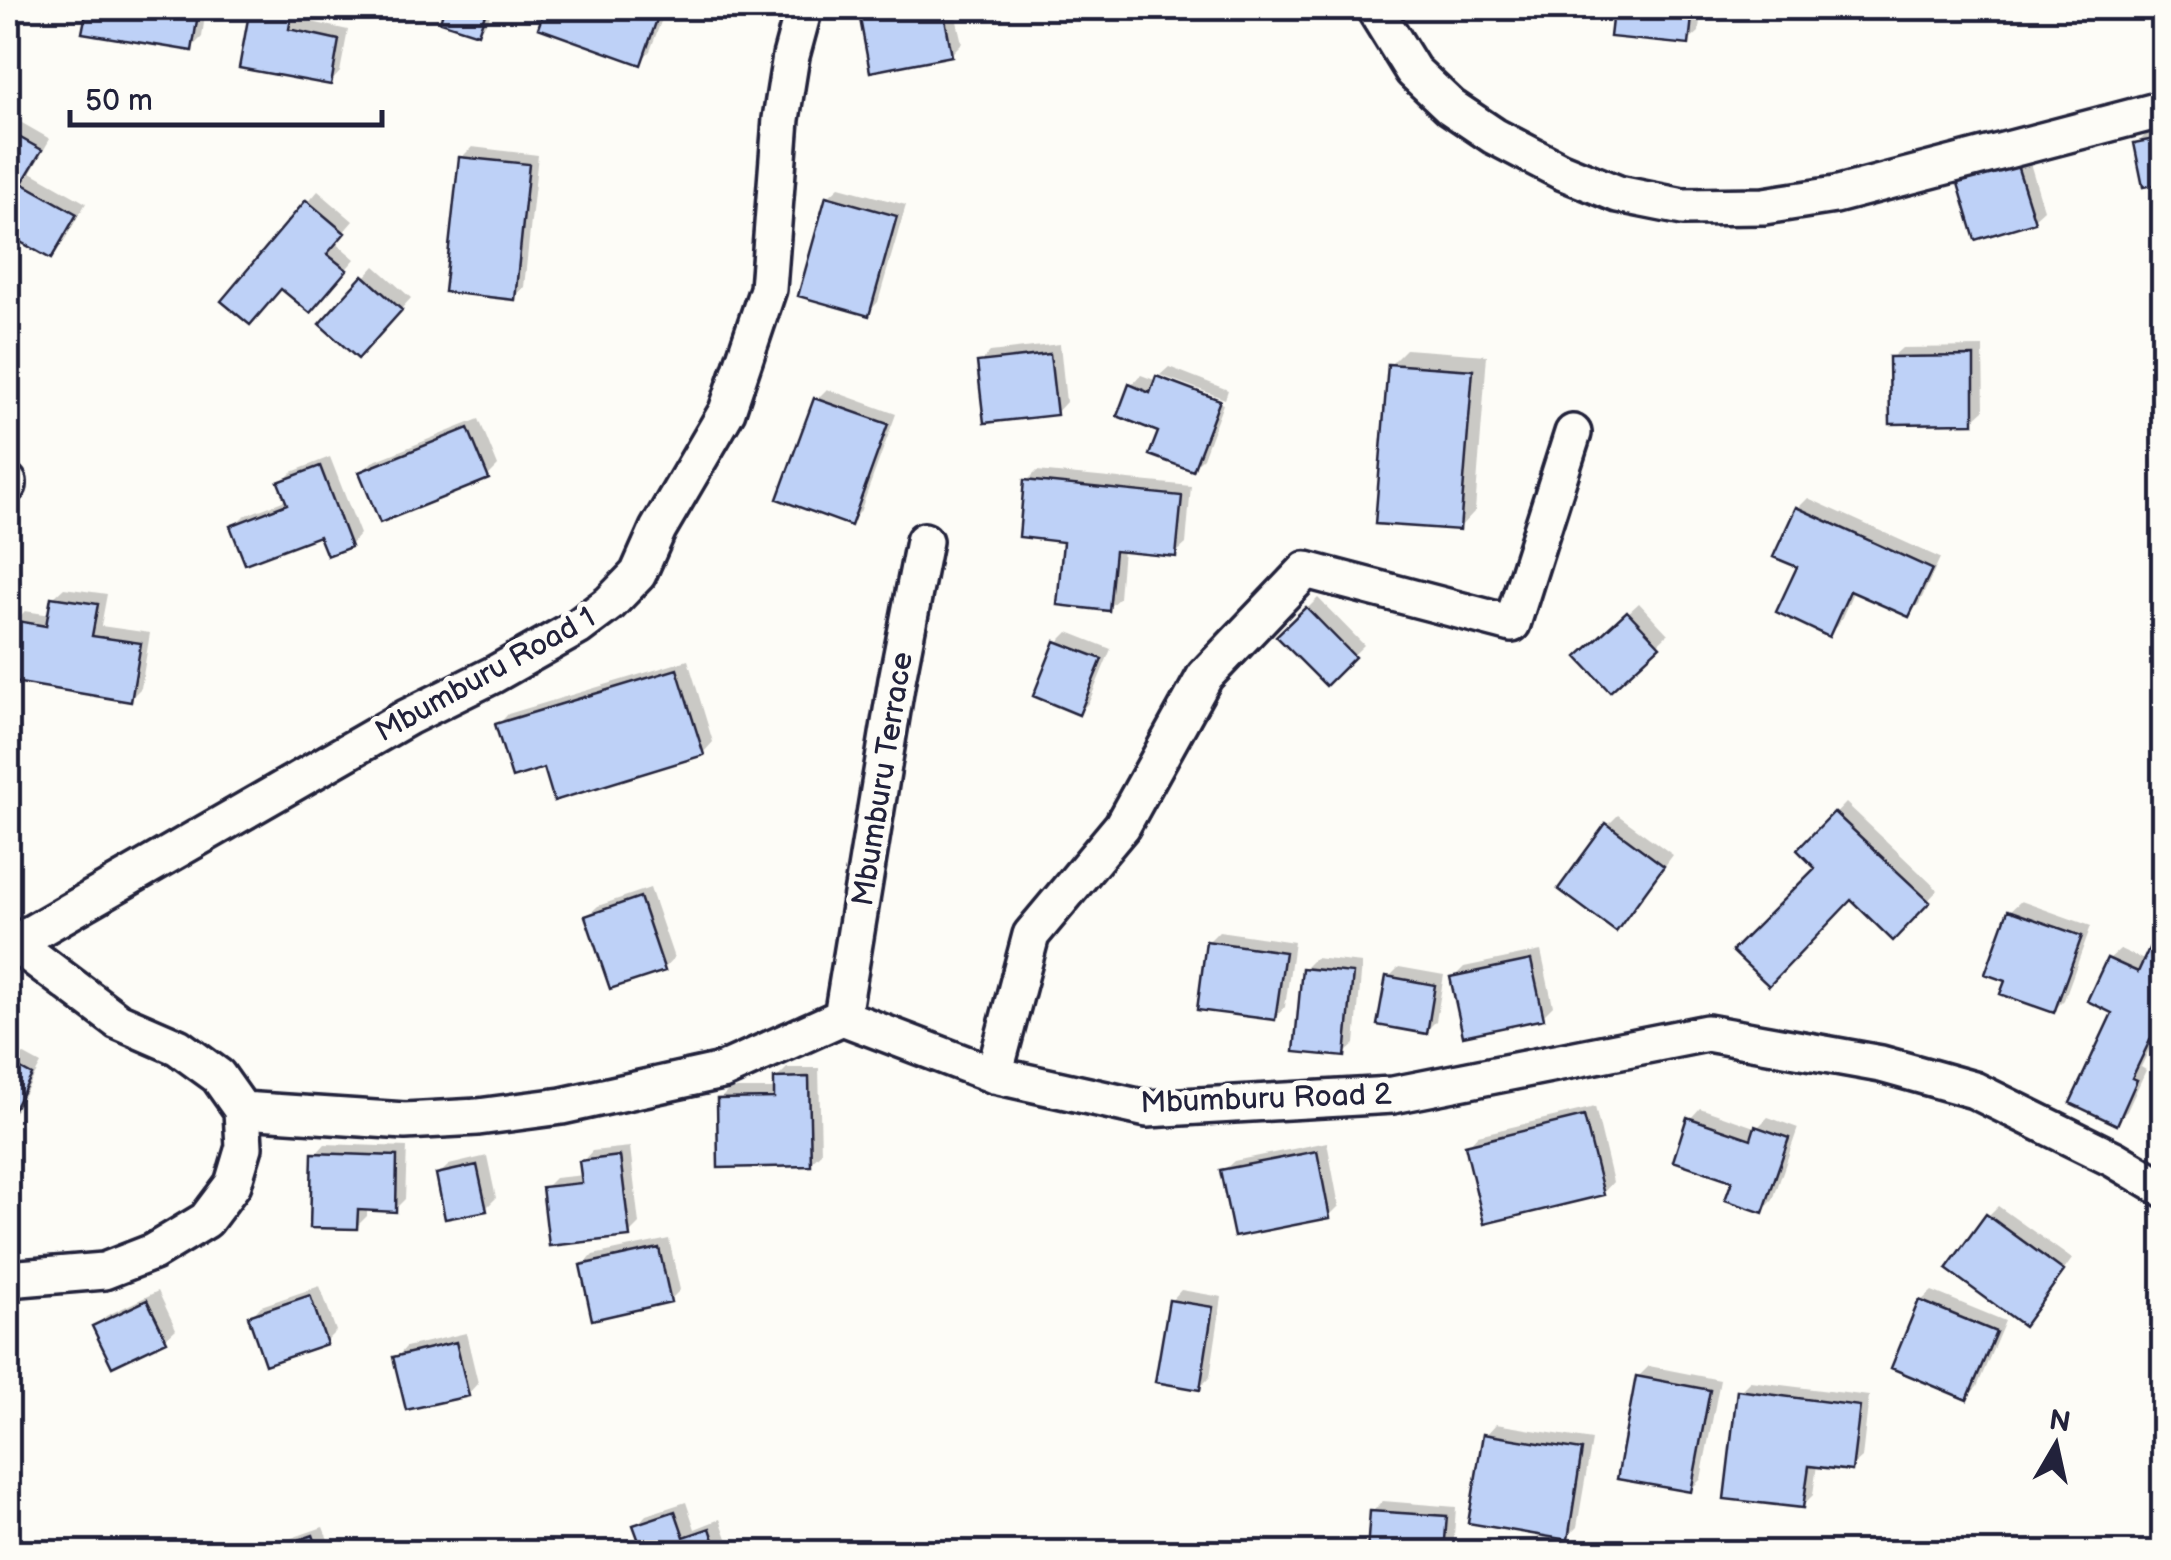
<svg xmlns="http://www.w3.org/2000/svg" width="2171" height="1560" viewBox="0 0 2171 1560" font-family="'Balsamiq Sans',sans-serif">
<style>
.shadow{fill:#0003}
.building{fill:#bed1f7;stroke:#22223b;stroke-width:2.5}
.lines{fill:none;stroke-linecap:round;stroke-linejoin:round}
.street-casing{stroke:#22223b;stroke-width:42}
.street{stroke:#fdfcf7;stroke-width:35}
.labels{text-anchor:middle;stroke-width:10;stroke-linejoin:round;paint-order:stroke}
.street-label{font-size:30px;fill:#22223b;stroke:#fdfcf7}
</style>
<rect width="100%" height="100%" fill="#fdfcf7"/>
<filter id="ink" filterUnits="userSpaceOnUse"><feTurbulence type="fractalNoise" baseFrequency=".01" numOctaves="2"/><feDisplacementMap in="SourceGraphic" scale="20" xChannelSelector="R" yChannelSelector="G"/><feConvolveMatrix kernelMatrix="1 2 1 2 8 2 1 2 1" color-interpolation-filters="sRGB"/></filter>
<g filter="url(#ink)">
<path class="shadow" d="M89 8H206L202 37 191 48 85 31Z
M253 8H300L298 19 348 30 340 72 330 83 242 66Z
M447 8H492L488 21 478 31 443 20Z
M548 8H666L650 51 640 62 541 27Z
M860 8H954L962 43 951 54 872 69Z
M1602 8H1701L1699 32 1688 42 1616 9Z
M8 115 50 139 31 172 86 203 61 246 50 256 8 232Z
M2164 130V181L2137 144 2147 133Z
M472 147 538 155 524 287 514 297 461 158Z
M2027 153 2044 210 2033 220 1960 181Z
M839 187 906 205 878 302 868 313 828 197Z
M318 191 353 221 335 242 355 259 320 299 282 286 224 300Z
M375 266 411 298 369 345 365 277Z
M1060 344 1066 402 1056 413 980 363 990 352Z
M1983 347 1984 410 1973 420 1891 358 1902 348Z
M1406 349 1487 355 1475 511 1459 528 1390 365Z
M1169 367 1228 390 1225 399 1160 375Z
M1141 375 1157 381 1160 375V380L1223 404 1203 458 1192 468 1161 430 1131 386Z
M827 389 896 414 860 512 850 523 817 399Z
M479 419 498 466 487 477 362 472 372 462Z
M330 457 360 534 350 545 321 533 233 526 244 516 288 499 281 483 292 472Z
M1037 471 1191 486 1186 544 1175 554 1123 549 1119 598 1108 608 1027 481Z
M1808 498 1940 558 1919 604 1909 614 1854 590 1839 624 1828 634 1800 566 1798 508Z
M64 588 107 594 101 626 150 633 141 688 130 699 8 679 15 621 25 611 51 615 53 598Z
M1318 598 1364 645 1326 682 1280 636Z
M1639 603 1668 634 1610 689 1591 647Z
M1068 632 1111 649 1089 702 1079 713 1058 642Z
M688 660 713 742 703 753 546 765 498 725 508 714Z
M1846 803 1938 890 1893 937 1801 850Z
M1618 815 1673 855 1626 918 1608 825Z
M650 888 674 958 664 969 587 916 598 906Z
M2021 901 2091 926 2064 1000 2054 1010 2008 980 2010 911Z
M1219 931 1294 942 1285 1007 1275 1018 1208 942Z
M2164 935V1034L2158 1031 2141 1067 2146 1070 2127 1111 2116 1122V1012L2109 959 2120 949 2146 961 2153 945Z
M1541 951 1553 1006 1543 1016 1453 978 1464 967Z
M1315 958 1362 963 1355 1044 1344 1054 1304 969Z
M1399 967 1444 975 1436 1021 1426 1031 1389 977Z
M8 1046 41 1064 8 1124Z
M787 1068H819L821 1153 810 1163 719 1100 730 1089H776V1079Z
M1595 1107 1613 1182 1603 1193 1468 1146 1478 1135Z
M1700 1108 1757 1128 1768 1117 1798 1128 1773 1200 1763 1211 1690 1119Z
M1327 1142 1339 1206 1329 1216 1223 1171 1234 1161Z
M325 1144 407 1147 405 1199 395 1209 367 1208V1216L356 1227 315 1155Z
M630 1147 639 1224 629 1234 545 1188 555 1178 584 1175 582 1162 592 1151Z
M487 1156 496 1198 486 1208 438 1175 449 1165Z
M1998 1206 2072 1259 2034 1312 1988 1216Z
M669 1239 680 1290 670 1300 583 1266 593 1255Z
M320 1286 336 1331 325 1342 251 1317 261 1306Z
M1181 1290 1222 1297 1210 1377 1199 1388 1171 1301Z
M158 1291 176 1329 165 1339 95 1327 106 1316Z
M1932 1291 2005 1321 1977 1387 1967 1397 1921 1301Z
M466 1333 478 1383 468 1394 396 1358 406 1347Z
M1649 1366 1720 1380 1701 1479 1691 1489 1638 1377Z
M1750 1381 1869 1396 1862 1458 1851 1468 1817 1464 1813 1495 1802 1506 1739 1392Z
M1496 1424 1592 1440 1577 1527 1567 1537 1486 1435Z
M1383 1501 1456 1507 1453 1552H1369L1372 1512Z
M686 1502 695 1529 720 1519 732 1552H646L636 1526 646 1515Z
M323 1527 333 1552H260L266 1547Z
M787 1542 834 1552H777Z
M411 1545 414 1552H391Z"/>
<path class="building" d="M87 8H199L192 51 82 33Z
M250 8H293L289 29 339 40 331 85 239 68Z
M444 8H487L478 34 440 22Z
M545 8H661L641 65 538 28Z
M858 8H943L952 56 870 72Z
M1576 8H1693L1689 45 1610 37 1613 11Z
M8 131 42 150 22 183 77 214 51 259 8 235Z
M2164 137V183L2143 187 2134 143Z
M459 157 529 164 515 300 444 292Z
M2016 162 2035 222 1975 240 1957 180Z
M826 196 897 216 869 316 798 296Z
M306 200 345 233 327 254 347 270 310 313 281 289 250 325 221 301Z
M363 275 402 310 358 359 319 324Z
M1050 354 1057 415 984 423 977 362Z
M1974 356V423L1890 424 1889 357Z
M1388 364 1473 370 1460 530 1375 524Z
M1156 376 1220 400 1193 471 1149 455 1158 432 1117 416 1129 384 1150 393Z
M814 398 888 424 851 526 777 499Z
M468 428 489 479 380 523 359 472Z
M320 466 351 547 327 556 319 536 245 564 230 526 287 504 278 482Z
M1024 480 1182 496 1176 557 1115 551 1109 611 1057 605 1063 542 1019 537Z
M1796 507 1932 569 1909 617 1850 591 1829 637 1776 612 1797 567 1773 557Z
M51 597 98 604 92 636 141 643 131 702 8 681 12 620 46 626Z
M1306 607 1355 657 1326 686 1276 636Z
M1627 611 1660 646 1610 692 1577 657Z
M1055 641 1102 659 1079 715 1033 696Z
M677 669 704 755 554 801 544 768 512 778 495 724Z
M1834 812 1930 902 1893 941 1851 900 1769 986 1732 951 1815 868 1797 850Z
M1606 823 1664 866 1616 932 1558 889Z
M640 897 665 971 610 989 585 916Z
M2008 910 2082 936 2054 1013 2000 994 2005 981 1985 974Z
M1206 941 1285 952 1275 1020 1197 1010Z
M2151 944 2164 949V1037L2154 1032 2132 1078 2137 1080 2117 1125 2070 1103 2112 1013 2087 1001 2107 958 2138 972Z
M1531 960 1544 1019 1463 1036 1450 977Z
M1302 968 1353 973 1345 1057 1294 1052Z
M1386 976 1435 985 1427 1034 1377 1025Z
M8 1062 32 1075 8 1120Z
M809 1077 811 1166 718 1168 717 1099 774 1098V1078Z
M1584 1116 1604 1195 1484 1224 1465 1145Z
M1687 1117 1751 1139 1755 1126 1789 1138 1763 1213 1725 1200 1732 1181 1673 1161Z
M1317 1151 1330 1218 1234 1237 1220 1170Z
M312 1153 397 1156 396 1212 358 1210 357 1229 310 1228Z
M620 1156 630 1237 549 1246 542 1187 582 1183 579 1161Z
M477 1165 487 1211 445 1219 436 1174Z
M1986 1214 2064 1271 2024 1326 1946 1269Z
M659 1248 671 1302 592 1320 580 1265Z
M310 1295 327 1344 265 1365 248 1316Z
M147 1300 167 1341 112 1367 92 1326Z
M1169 1300 1213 1307 1200 1390 1155 1382Z
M1919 1300 1996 1332 1967 1400 1891 1368Z
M456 1342 469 1396 406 1410 393 1357Z
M1636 1376 1710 1390 1691 1492 1617 1479Z
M1737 1390 1860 1406 1852 1471 1809 1466 1803 1508 1724 1499Z
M1483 1434 1582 1450 1568 1540 1468 1523Z
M675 1511 684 1537 710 1528 718 1552H643L633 1525Z
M1370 1511 1447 1516 1444 1552H1367Z
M313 1535 319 1552H264Z"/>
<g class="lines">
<g class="street-casing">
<path id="street" d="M1374 8 1413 71 1451 107 1494 136 1561 171 1618 194 1683 207 1764 206 1835 195 2164 109
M8 482V485
M8 938 118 1021 178 1047 218 1076 242 1110 244 1147 233 1184 206 1220 153 1252 104 1271 8 1279
M13 944 408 717 493 675 578 627 610 603 638 574 658 529 727 411 768 289 781 119 791 56 804 8
M842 1017 897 680 924 541
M994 1075 1031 935 1122 826 1205 676 1306 570 1512 624 1573 433
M242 1110 405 1121 478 1117 562 1106 722 1071 842 1017 994 1075 1147 1109 1393 1095 1707 1033 1881 1064 1974 1090 2114 1159 2164 1189"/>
</g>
<use href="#street" class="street"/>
</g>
</g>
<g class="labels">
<g class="street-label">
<text transform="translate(485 674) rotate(-29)" y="10">Mbumburu Road 1</text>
<text transform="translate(882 779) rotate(-81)" y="10">Mbumburu Terrace</text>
<text transform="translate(1266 1098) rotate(-2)" y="10">Mbumburu Road 2</text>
</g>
</g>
<rect width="2171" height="1560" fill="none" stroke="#fdfcf7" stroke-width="40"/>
<rect x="20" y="20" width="2131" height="1520" fill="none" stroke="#22223b" stroke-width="4" filter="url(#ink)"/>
<g transform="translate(2056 1445) rotate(9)" stroke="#fdfcf7" stroke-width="8" paint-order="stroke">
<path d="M0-8L18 38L0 25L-18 38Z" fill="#22223b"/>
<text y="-15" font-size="28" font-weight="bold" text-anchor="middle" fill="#22223b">N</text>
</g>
<path d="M70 110v15h312v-15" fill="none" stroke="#22223b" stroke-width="5"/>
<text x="85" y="110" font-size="30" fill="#22223b" stroke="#fdfcf7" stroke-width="8" paint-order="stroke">50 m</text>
</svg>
